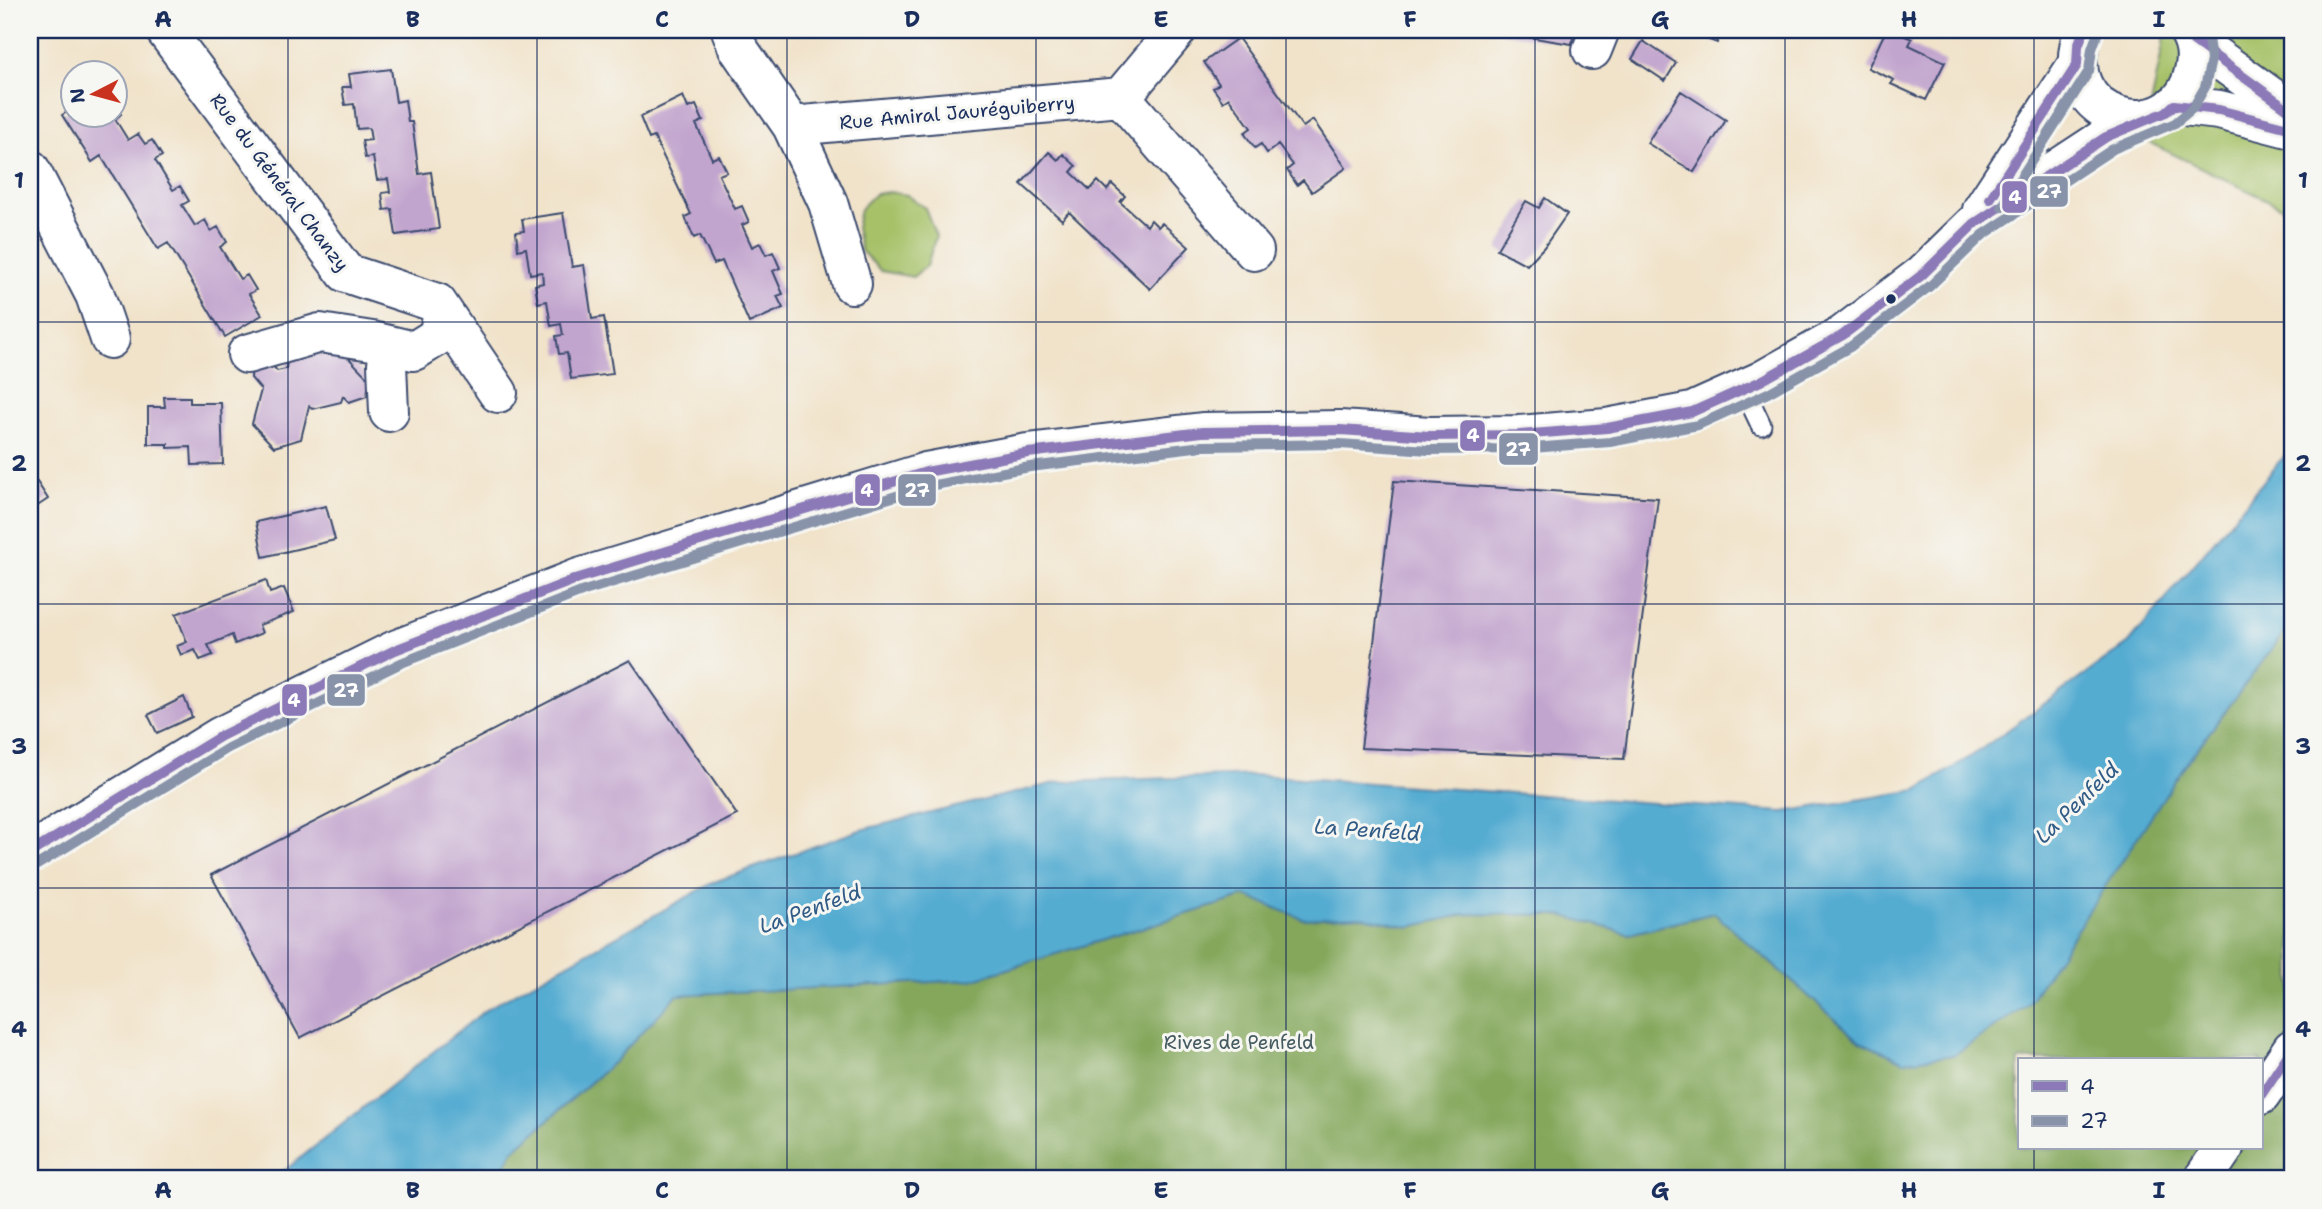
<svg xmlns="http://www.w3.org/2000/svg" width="2322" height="1209" viewBox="0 0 2322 1209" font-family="'Shantell Sans',sans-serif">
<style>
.green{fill:#a6c167;stroke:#607862;stroke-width:2}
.forest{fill:#84a75c;stroke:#506b5d;stroke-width:2;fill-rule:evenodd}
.water{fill:#54acd1;stroke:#386e98;stroke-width:2}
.building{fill:#c2a5ce}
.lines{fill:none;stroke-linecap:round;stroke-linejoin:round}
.lane-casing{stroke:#3b4a6e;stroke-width:23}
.street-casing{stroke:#3b4a6e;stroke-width:42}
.secondary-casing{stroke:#3b4a6e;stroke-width:42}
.lane{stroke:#fff;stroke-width:19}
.street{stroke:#fff;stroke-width:38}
.secondary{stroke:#fff;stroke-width:38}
.bus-1-casing{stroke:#f6f6f2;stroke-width:16}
.bus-2-casing{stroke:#f6f6f2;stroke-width:16}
.bus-1{stroke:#8b7ab7;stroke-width:10}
.bus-2{stroke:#8893a9;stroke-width:10}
.grid{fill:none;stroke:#1b2f5e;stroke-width:2;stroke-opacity:0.55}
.bus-dot{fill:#1b2f5e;stroke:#f6f6f2;stroke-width:2.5}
.labels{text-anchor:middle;stroke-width:6;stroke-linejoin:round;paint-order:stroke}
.street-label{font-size:19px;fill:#1b2f5e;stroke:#f6f6f2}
.park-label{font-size:19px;fill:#455b61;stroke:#f6f6f2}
.water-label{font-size:21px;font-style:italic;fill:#2f5b86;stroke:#f6f6f2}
.line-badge{stroke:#f6f6f2;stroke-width:2.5}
.badge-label{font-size:19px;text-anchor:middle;font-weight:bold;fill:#fff}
.neatline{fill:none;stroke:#1b2f5e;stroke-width:2.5}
.grid-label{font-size:23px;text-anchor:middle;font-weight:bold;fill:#1b2f5e}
</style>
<rect width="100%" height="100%" fill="#f6f6f2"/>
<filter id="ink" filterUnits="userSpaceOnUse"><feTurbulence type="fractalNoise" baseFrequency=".0143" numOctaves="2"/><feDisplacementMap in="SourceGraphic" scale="14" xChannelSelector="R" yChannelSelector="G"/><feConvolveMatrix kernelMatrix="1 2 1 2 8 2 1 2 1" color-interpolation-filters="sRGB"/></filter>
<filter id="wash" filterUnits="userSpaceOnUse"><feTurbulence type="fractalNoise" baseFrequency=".00686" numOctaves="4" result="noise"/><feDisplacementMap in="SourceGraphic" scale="28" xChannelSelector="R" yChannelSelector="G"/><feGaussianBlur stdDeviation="1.57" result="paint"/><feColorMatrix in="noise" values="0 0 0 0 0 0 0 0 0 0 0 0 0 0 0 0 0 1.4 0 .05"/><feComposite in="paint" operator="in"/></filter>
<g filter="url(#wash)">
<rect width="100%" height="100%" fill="#f1e3ca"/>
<path class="green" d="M2166 30H2292V212L2144 140Z
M889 192 907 195 925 208 936 236 927 265 913 277 881 271 861 251 856 228 860 209 875 194Z"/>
<path class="forest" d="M2292 622V1179H497L513 1151 616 1060 676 995 971 980 1246 896 1303 919 1359 916 1410 927 1466 914 1562 915 1629 934 1714 913 1861 1042 2185 765ZM2019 1060H2261V1148H2019Z"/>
<path class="water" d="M2292 447V622L2185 765 2028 1004 1954 1055 1904 1061 1861 1042 1714 913 1629 934 1561 915 1466 914 1410 927 1359 916 1303 919 1246 896 971 980 677 995 616 1060 513 1151 497 1179H274L488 1008 714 882 860 830 1059 782 1258 775 1783 812 1917 790 1973 755 2129 643Z"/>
<g id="blocks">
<path class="building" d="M1484 30H1574L1572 44Z
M1683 30H1722L1717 43Z
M1886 30H1891L1912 39 1909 45 1945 62 1926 100 1891 84 1894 80 1868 68Z
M1238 38 1303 127 1313 120 1346 168 1312 192 1303 180 1297 185 1287 170 1293 165 1278 145 1267 153 1261 144 1255 148 1244 133 1251 128 1229 98 1223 102 1213 88 1219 84 1204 62Z
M1643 41 1676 63 1665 81 1632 59Z
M391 69 396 102 405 100 408 122H412L419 174 431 172 439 229 396 235 392 209 384 210 382 193 390 192 388 179 377 180 373 157 365 158 362 141 371 140 369 128 357 129 354 104 345 105 342 87H351L349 74Z
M1681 91 1726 120 1694 172 1647 143Z
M683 96 688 108 696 105 703 121 696 124 712 159 719 156 727 172 719 175 735 209 742 206 749 222 742 225 752 247 760 243 766 255 773 252 780 268 773 271 783 294 777 296 783 308 749 323 722 261 714 264 700 235 694 238 685 217 691 214 654 137 649 139 640 117Z
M116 106 121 114 115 119 128 140 138 134 145 144 152 140 162 156 155 160 173 190 180 186 189 201 182 205 195 226 205 220 211 231 218 227 227 242 220 247 240 279 247 275 256 290 249 294 262 315 225 337 168 243 158 249 101 156 92 162 62 115 74 108V116H116Z
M1049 152 1058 160 1063 154 1076 166 1071 172 1090 190 1098 181 1107 190 1112 184 1125 196 1120 202 1147 226 1151 220 1158 227 1162 223 1189 247 1150 289 1069 212 1062 220 1021 184Z
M1545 198 1567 214 1544 247 1527 265 1497 249 1526 201 1539 208Z
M563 213 572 267 584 265 592 319 604 317 613 374 571 379 567 353 559 354 556 336 563 335 561 324 551 326 547 301 538 303 535 285 543 283 542 272 530 274 526 248 518 250 516 232 524 231 522 219Z
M318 345 328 355 343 352 369 379 367 396 349 402 343 396 341 402 312 409 309 406 301 439 274 447 252 424 261 390 251 378 252 365 268 360 277 371 286 369 288 354Z
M164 397H190V403H221L223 464 192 465 191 447 168 448V444H148V407H165Z
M30 471 48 499 30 511Z
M1394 481 1658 498 1624 759 1361 748Z
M326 506 335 540 263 557 256 522Z
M266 580 270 593 284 588 294 612 259 625 262 633 235 644 232 635 208 645 213 655 200 660 195 650 181 655 177 646 187 642 176 614Z
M630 660 737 815 300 1038 211 875Z
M184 697 192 717 157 733 148 715Z"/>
</g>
</g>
<g filter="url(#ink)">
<use href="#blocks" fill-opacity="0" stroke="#3b4a6e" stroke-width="2"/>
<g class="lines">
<g class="lane-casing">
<path id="lane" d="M1744 389 1761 425"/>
</g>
<g class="street-casing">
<path id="street" d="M165 30 346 273 437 303 498 393
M731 30 738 48 792 126 1121 97 1177 30
M1592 50 1600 30
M1121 97 1254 251
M792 126 828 203 852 284
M30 169 95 295 110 339
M247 354 320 333 372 341 414 351 438 336 443 313
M389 412 387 364 390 346"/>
</g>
<g class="secondary-casing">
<path id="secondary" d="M2084 30C2049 123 2176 153 2194 71 2198 56 2196 43 2188 30
M2194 41 2292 112
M2174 105 2219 110 2292 129
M1982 210 2077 65
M30 853 221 736 395 650 579 578 926 472 1028 453 1202 432 1340 430 1430 436 1519 435 1607 428 1692 412 1761 381 1843 335 1922 275 1974 224 2106 137 2147 118
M2261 1095 2292 1049
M2203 1179 2224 1148"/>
</g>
<use href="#lane" class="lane"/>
<use href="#street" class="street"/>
<use href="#secondary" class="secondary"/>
<g class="bus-1-casing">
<path id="bus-1" d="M2188 30 2194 41 2292 112
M1990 199 2077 65 2078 46 2084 30
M30 853 221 736 395 650 579 578 926 472 1028 453 1202 432 1340 430 1430 436 1519 435 1607 428 1692 412 1761 381 1843 335 1922 275 1974 224 2106 137 2166 112 2174 105 2219 110 2292 129
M2261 1095 2292 1049"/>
</g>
<g class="bus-2-casing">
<path id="bus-2" d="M2002 207 2089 71 2092 49 2097 35
M37 865 228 748 401 663 584 591 929 486 1030 467 1203 446 1340 444 1429 450 1519 449 1610 442 1698 425 1768 393 1850 347 1930 286 1983 235 2113 149 2175 123 2193 108 2205 87 2211 60 2208 38 2204 30"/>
</g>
<use href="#bus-1" class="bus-1"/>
<use href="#bus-2" class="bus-2"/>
</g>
</g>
<path class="grid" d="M288 30V1179M537 30V1179M787 30V1179M1036 30V1179M1286 30V1179M1535 30V1179M1785 30V1179M2034 30V1060M30 322H2292M30 604H2292M30 888H2292M2034 1148V1179"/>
<circle class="bus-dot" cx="1891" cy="299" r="6"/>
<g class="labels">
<g class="street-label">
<text transform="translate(957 112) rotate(-5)" y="7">Rue Amiral Jauréguiberry</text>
<text transform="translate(280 182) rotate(53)" y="7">Rue du Général Chanzy</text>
</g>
<g class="park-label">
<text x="1239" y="1049">Rives de Penfeld</text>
</g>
<g class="water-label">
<text transform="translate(2077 803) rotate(-44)" y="7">La Penfeld</text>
<text transform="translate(1367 830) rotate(4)" y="7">La Penfeld</text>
<text transform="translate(810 909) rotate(-20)" y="7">La Penfeld</text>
</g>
</g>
<g class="line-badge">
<rect x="2029" y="175" width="40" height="33" rx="7" fill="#8893a9"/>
<rect x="2001" y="180" width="27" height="34" rx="7" fill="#8b7ab7"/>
<rect x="1459" y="419" width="27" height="33" rx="7" fill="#8b7ab7"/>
<rect x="1498" y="432" width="41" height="34" rx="7" fill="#8893a9"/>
<rect x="897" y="473" width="40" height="34" rx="7" fill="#8893a9"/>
<rect x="854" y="473" width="27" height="34" rx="7" fill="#8b7ab7"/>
<rect x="326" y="673" width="40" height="34" rx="7" fill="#8893a9"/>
<rect x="281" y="683" width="27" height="34" rx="7" fill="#8b7ab7"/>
</g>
<g class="badge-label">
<text x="2049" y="198">27</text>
<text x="2015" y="204">4</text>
<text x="1473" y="442">4</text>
<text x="1518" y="456">27</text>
<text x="917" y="497">27</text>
<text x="867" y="497">4</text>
<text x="346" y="697">27</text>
<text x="294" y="707">4</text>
</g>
<rect width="2322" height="1209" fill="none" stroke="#f6f6f2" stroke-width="77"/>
<rect x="2018" y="1058" width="245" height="91" fill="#f6f6f2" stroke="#9ea6b7" stroke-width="2"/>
<rect x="2032" y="1081" width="35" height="10" fill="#8b7ab7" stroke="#9ea6b7" stroke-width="2"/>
<text x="2080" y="1094" font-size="21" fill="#1b2f5e">4</text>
<rect x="2032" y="1116" width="35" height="10" fill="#8893a9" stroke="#9ea6b7" stroke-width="2"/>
<text x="2080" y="1128" font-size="21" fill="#1b2f5e">27</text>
<g transform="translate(94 94) rotate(264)"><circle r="33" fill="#f6f6f2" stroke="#9ea6b7" stroke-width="2"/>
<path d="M0-5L12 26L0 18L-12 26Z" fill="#c8321e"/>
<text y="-10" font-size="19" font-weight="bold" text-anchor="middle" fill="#1b2f5e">N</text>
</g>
<rect x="38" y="38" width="2246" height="1132" class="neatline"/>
<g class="grid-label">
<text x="163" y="27">A</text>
<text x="413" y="27">B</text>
<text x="662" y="27">C</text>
<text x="912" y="27">D</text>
<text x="1161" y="27">E</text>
<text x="1410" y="27">F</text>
<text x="1660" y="27">G</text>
<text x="1909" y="27">H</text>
<text x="2159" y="27">I</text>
<text x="19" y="188">1</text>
<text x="2303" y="188">1</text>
<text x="19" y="471">2</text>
<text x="2303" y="471">2</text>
<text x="19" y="754">3</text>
<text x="2303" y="754">3</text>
<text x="19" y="1037">4</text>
<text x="2303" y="1037">4</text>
<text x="163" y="1198">A</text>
<text x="413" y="1198">B</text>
<text x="662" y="1198">C</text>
<text x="912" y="1198">D</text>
<text x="1161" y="1198">E</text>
<text x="1410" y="1198">F</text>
<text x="1660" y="1198">G</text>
<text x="1909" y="1198">H</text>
<text x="2159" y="1198">I</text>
</g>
</svg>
